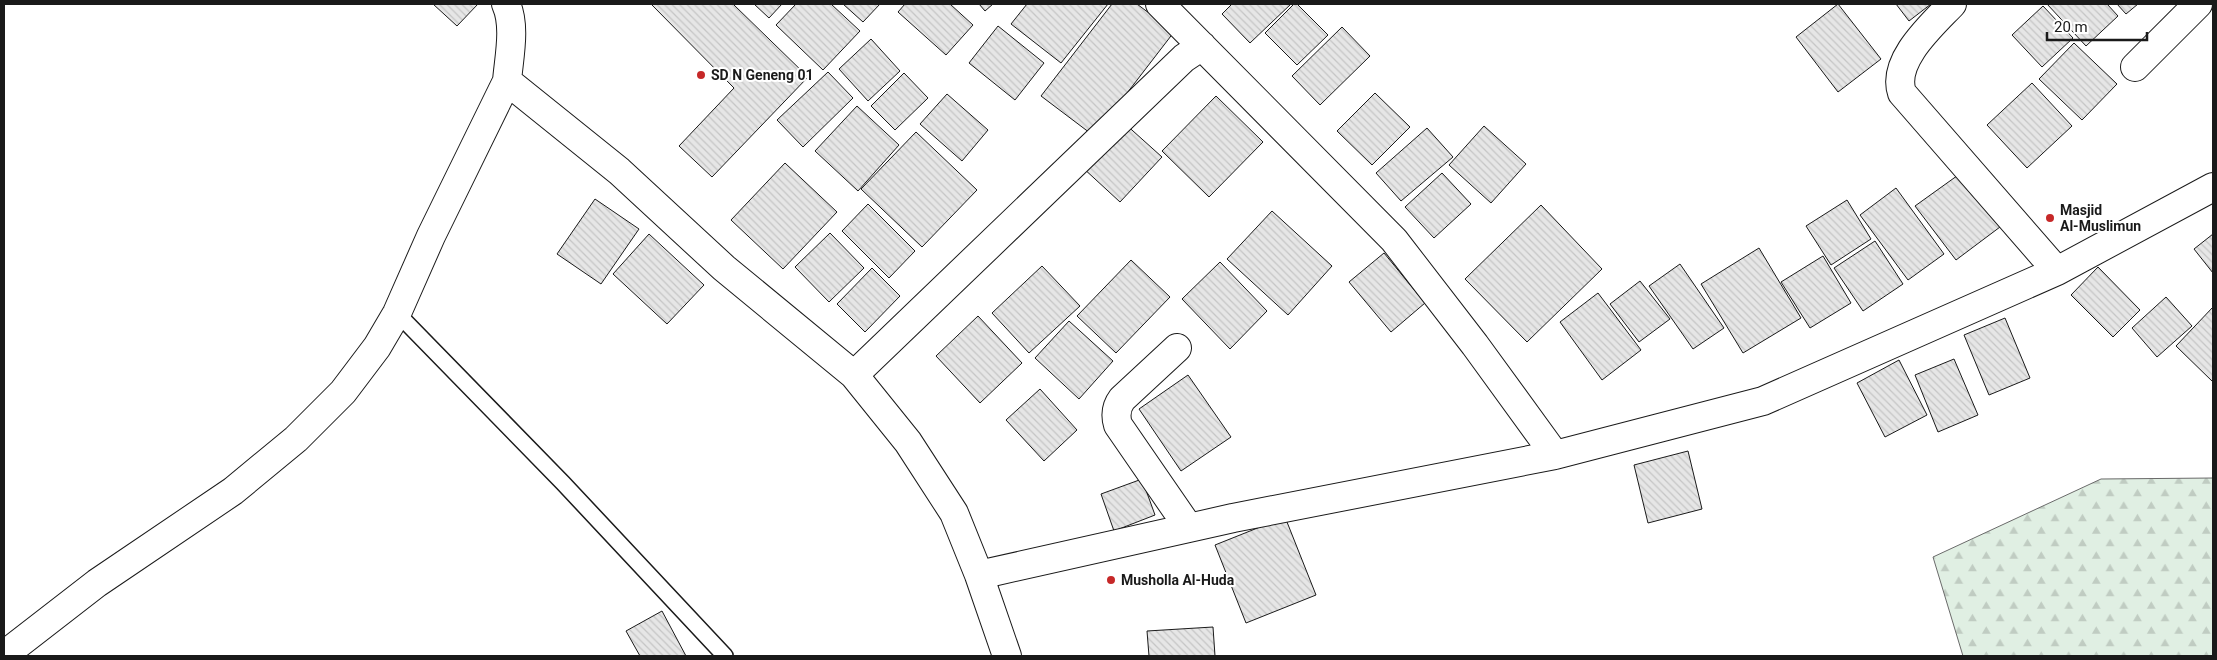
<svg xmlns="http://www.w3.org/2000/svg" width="2217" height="660" viewBox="0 0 2217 660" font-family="Roboto,sans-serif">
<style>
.forest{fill:url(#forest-firs);stroke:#6a6a6a}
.building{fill:url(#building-back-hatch);stroke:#1a1a1a}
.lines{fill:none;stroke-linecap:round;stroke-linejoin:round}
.lane-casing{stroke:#1a1a1a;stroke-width:18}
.street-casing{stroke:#1a1a1a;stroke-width:30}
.lane{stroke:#fff;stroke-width:15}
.street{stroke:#fff;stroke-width:28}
.poi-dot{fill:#c62828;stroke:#fff;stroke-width:2}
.labels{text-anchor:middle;stroke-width:4;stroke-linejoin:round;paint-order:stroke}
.poi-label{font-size:14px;font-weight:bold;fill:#1a1a1a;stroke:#fff;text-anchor:start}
</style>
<defs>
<pattern id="forest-firs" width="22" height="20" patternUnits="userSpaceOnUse" patternTransform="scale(1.25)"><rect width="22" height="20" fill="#e0efe3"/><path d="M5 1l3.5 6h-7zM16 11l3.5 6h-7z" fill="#c0ccc2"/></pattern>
<pattern id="building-back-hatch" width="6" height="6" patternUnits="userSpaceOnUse" patternTransform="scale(1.25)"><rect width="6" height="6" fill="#e6e6e6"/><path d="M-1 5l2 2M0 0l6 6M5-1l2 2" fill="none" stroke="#c5c5c5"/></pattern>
</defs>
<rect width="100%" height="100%" fill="#fff"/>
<path class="forest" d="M2213 478V656H1963L1933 557 2101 479Z"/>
<path class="building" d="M433 4H478L457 26Z
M651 4H733L808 77 712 177 679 146 734 88Z
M754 4H782L769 18Z
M796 4H831L860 31 823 70 776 25Z
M843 4H880L863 22Z
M905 4H950L973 25 946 55 898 12Z
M979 4H993L985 11Z
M1027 4H1108L1061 63 1011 24Z
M1112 4H1137L1174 32 1094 136 1041 96Z
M1232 4H1291L1250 43 1222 14Z
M1294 4H1297L1328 35 1297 65 1265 33Z
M1838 4 1881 59 1838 92 1796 37Z
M1896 4H1931L1909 21Z
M2047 4H2107L2118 16 2086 46Z
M2117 4H2138L2126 14Z
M2043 6 2073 38 2042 67 2012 35Z
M998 26 1044 63 1015 100 969 63Z
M1342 27 1370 56 1320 105 1292 76Z
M871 39 900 71 868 101 839 69Z
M2074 43 2117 84 2082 120 2039 79Z
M828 72 853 98 803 147 777 120Z
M904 73 928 98 895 130 871 106Z
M2032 83 2072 126 2027 168 1987 125Z
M1375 93 1410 127 1372 165 1337 131Z
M947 94 988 130 962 161 920 124Z
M1216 96 1263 142 1209 197 1162 151Z
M857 106 899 145 858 191 815 151Z
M1123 122 1162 157 1120 202 1082 167Z
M1484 126 1526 164 1491 203 1449 165Z
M1427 128 1453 157 1401 201 1376 173Z
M916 132 977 190 922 247 861 189Z
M785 163 837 212 783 269 731 220Z
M1442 173 1471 204 1434 238 1405 207Z
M1961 173 2000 227 1956 260 1915 206Z
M1896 188 1944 254 1908 280 1860 215Z
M595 199 639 229 601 284 557 254Z
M1847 200 1871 239 1831 265 1806 226Z
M868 204 915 251 889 278 842 231Z
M1541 205 1602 269 1527 342 1465 279Z
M1272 211 1332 266 1288 315 1227 259Z
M830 233 864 268 829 302 795 267Z
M649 234 704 285 667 324 613 274Z
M2213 234V273L2194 249Z
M1875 241 1903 284 1863 311 1834 268Z
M1759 248 1801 318 1743 353 1701 284Z
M1384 253 1425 303 1391 332 1349 282Z
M1823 256 1851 303 1810 328 1781 282Z
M1131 260 1170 297 1116 353 1077 316Z
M1220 262 1267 311 1230 349 1182 299Z
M1680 264 1724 328 1693 349 1649 286Z
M1042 266 1080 306 1029 353 992 313Z
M2098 267 2140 310 2113 337 2071 295Z
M872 268 900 296 865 332 837 304Z
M1640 281 1670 319 1639 342 1610 304Z
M1598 293 1641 350 1602 380 1560 322Z
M2166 297 2192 326 2157 357 2132 328Z
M2213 307V382L2176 346Z
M978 316 1022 363 980 403 936 356Z
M2005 318 2030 378 1989 395 1964 335Z
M1069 321 1113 361 1079 399 1035 358Z
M1954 359 1978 415 1938 432 1915 375Z
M1899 360 1927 415 1885 437 1857 383Z
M1188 375 1231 437 1181 471 1139 409Z
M1040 389 1077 430 1044 461 1006 420Z
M1688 451 1702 509 1648 523 1634 465Z
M1142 479 1155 515 1114 531 1101 494Z
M1285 517 1316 595 1246 623 1215 545Z
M662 611 686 656H640L626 631Z
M1213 627 1215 656H1149L1147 631Z"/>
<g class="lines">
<g class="lane-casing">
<path id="lane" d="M397 313 563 483 725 656"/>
</g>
<g class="street-casing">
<path id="street" d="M506 4C516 26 509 57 507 81L619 171 724 268 854 375 1184 58 1202 46
M1160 4 1394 240 1475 345 1555 455 1763 401 2057 271 2213 187
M1952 4C1932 25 1891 61 1902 93L2057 271
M2135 67 2198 4
M1177 348 1122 399C1116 407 1115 415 1118 425L1189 528
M854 375 908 442 954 513 979 575 1007 656
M979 575 1233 518 1555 455
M4 655 97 583 233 491 296 439 343 392 377 347 397 313 431 236 507 81"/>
</g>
<use href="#lane" class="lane"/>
<use href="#street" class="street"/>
</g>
<g class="poi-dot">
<circle cx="701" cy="75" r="5"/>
<circle cx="2050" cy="218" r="5"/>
<circle cx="1111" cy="580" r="5"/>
</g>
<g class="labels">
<g class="poi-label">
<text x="711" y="80">SD N Geneng 01</text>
<text x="2060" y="215">Masjid<tspan x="2060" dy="16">Al-Muslimun</tspan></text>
<text x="1121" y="585">Musholla Al-Huda</text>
</g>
</g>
<rect width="2217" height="660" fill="none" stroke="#1a1a1a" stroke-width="10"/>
<path d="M2047 32v8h100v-8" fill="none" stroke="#1a1a1a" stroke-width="2.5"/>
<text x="2054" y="32" font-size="15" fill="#1a1a1a" stroke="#ffffff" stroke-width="4" paint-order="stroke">20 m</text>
</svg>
